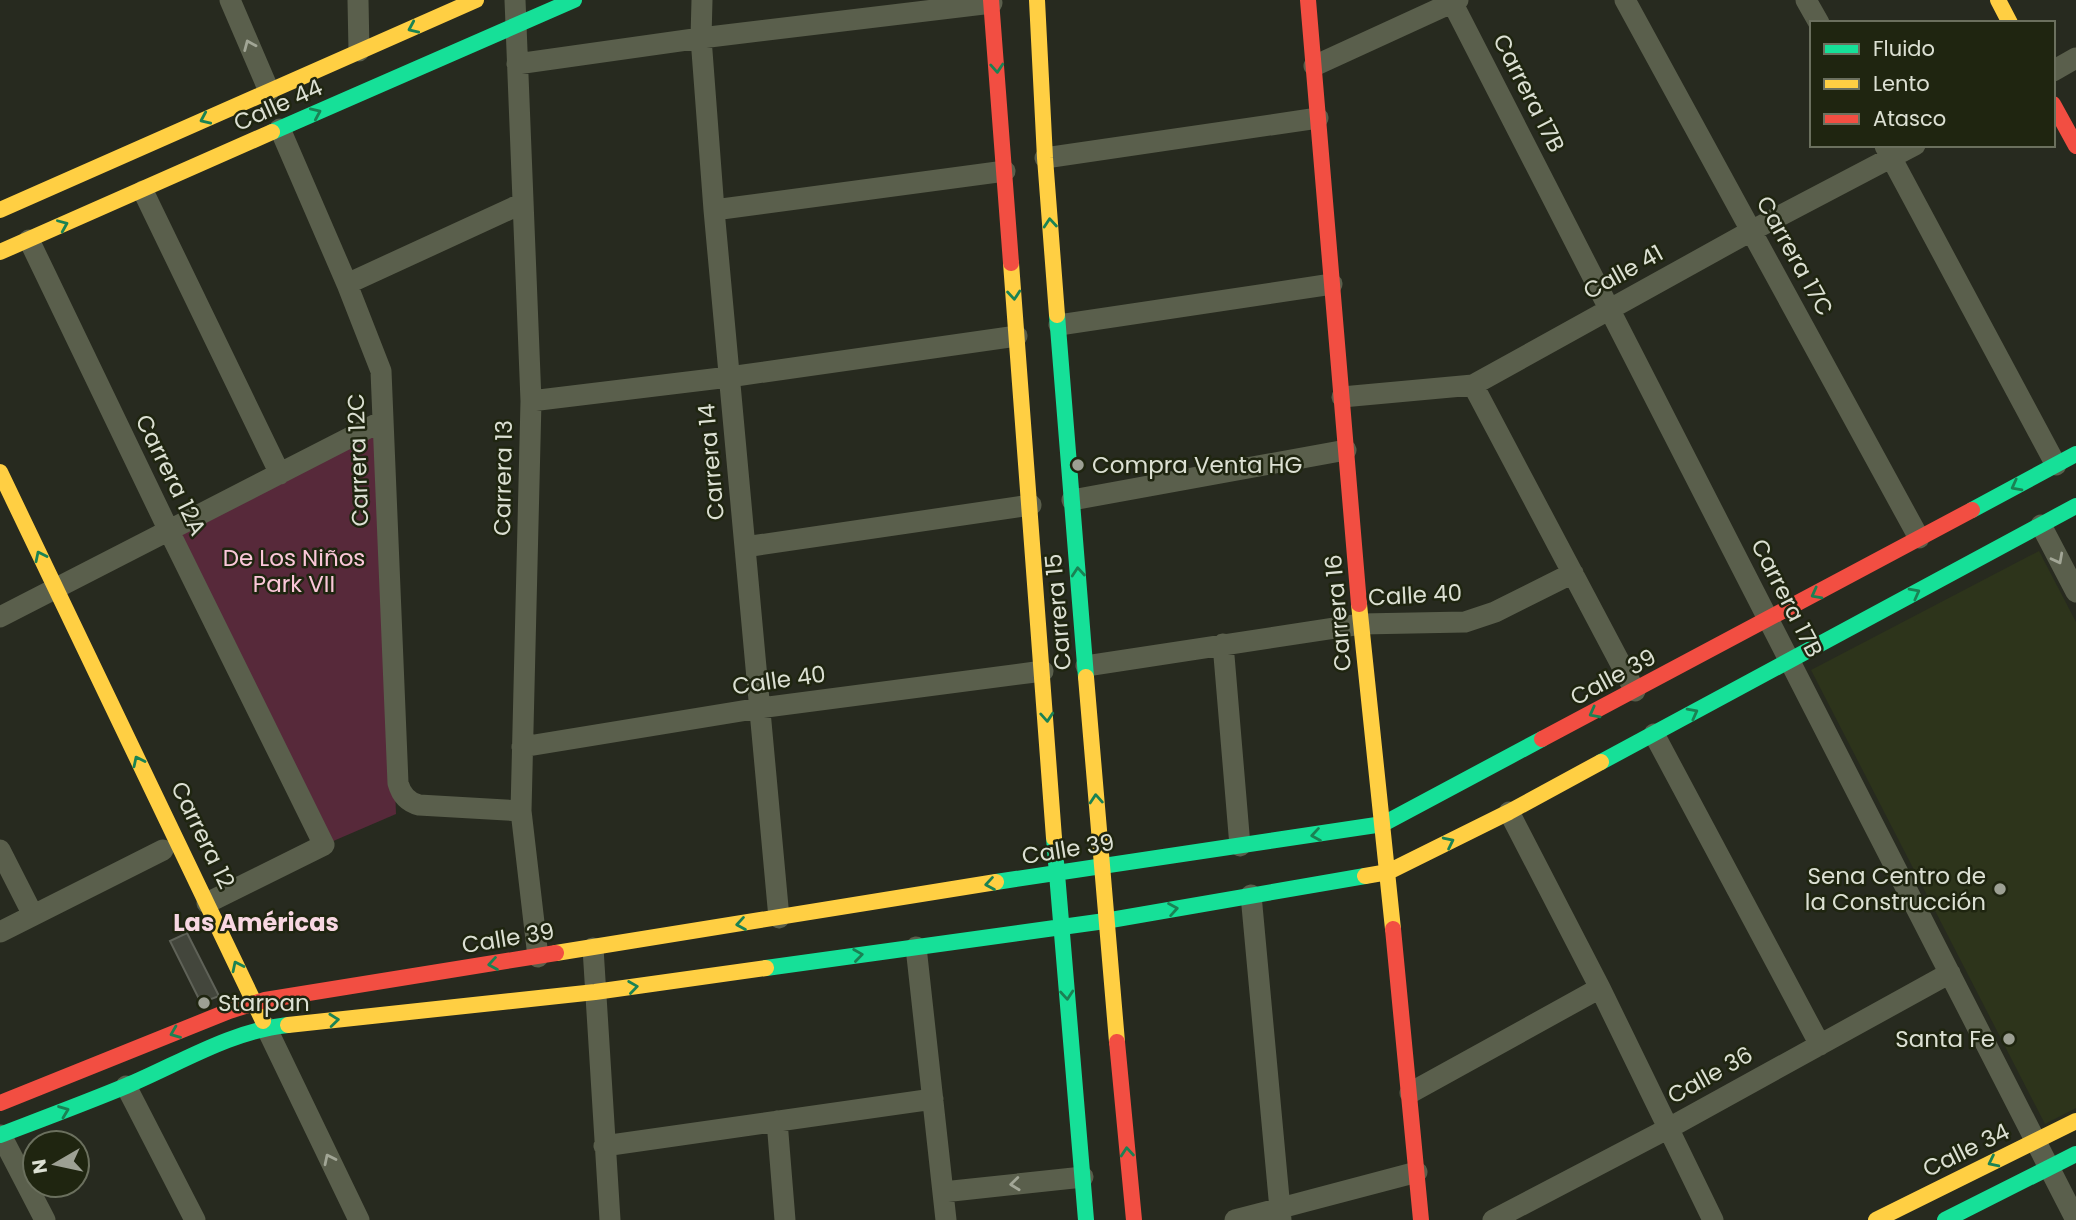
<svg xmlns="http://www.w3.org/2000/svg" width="2076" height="1220" viewBox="0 0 2076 1220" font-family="Poppins,sans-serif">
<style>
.built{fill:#2d341b}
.green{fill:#57293a}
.building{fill:#43463c;stroke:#5f6258;stroke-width:2}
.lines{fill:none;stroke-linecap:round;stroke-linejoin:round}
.street{stroke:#5a5f4c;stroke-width:21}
.fast{stroke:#16e098;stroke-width:16}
.slow{stroke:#ffcf43;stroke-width:16}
.jam{stroke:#f24e42;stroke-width:16}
.oneway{stroke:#1a8254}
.oneway2{stroke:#a2a696}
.poi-dot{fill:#9da094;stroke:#1f2510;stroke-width:2.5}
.labels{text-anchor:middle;stroke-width:5;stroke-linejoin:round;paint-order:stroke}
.street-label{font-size:23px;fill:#dce0d3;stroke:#1f2510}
.poi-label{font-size:23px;fill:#dce0d3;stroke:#1f2510;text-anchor:start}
.park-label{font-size:23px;fill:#fbc7d9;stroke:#1f2510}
.neighbourhood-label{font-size:24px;font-weight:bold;fill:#f8d7e2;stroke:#1f2510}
</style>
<rect width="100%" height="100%" fill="#272a1f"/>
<path class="built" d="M2039 551 2076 622V1108L2045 1124 1811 670Z"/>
<path class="green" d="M382 421 396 814 324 845 169 531Z"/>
<path class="building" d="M187 933 219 996 201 1003 170 941Z"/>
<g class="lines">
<path class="street" d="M230 0 269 91
M358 0 359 51
M515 0 531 401 521 811 538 957
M702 0 701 38 714 210 779 918
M1451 0 2076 1220
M1625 0 1919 538
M1806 0 1819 23
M517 64 701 38 992 3
M1314 66 1458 0
M2053 71 2076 58
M280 129 347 284 381 371 398 783C401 794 407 802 419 805L521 811
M1885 146 2056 465
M1045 158 1318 118
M143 191 280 474
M714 210 1005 171
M29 240 169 531 324 845 207 903
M347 284 523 203
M1059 325 1332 284
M1473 385 1635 691
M1342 397 1473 385 1751 231 1915 145
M531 401 729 377 1017 336
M1072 500 1346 450
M2041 525 2076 592
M745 547 1031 505
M0 617 382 421
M1223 644 1240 846
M1086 666 1361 624 1465 622 1495 612 1573 573
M1654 734 1820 1045
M522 747 760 708 1043 671
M1509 812 1600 988 1713 1220
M0 850 33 915
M1251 895 1281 1220
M0 932 163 850
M916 947 946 1220
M593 948 610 1220
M266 1027 359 1220
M126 1086 195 1220
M1410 1093 1600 988
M777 1121 785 1220
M1 1135 45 1220
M604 1146 933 1099
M943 1192 1083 1177
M1235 1220 1417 1172
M1493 1220 1669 1128 1950 973"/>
<path class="fast" d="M272 132 574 0
M1057 315 1086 677
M1972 510 2076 454
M1601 762 2076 506
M1054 838 1086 1220
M996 882 1383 824 1542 739
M766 968 1105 921 1365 876
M0 1135C42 1119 85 1103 126 1086 179 1064 230 1031 288 1025
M1945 1220 2076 1154"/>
<path class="slow" d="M1037 0 1045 158 1057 315
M1998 0 2010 23
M0 210 476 0
M0 252 272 132
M1011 263 1054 838
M0 472 263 1021
M1359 604 1393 929
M1086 677 1117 1042
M1365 876 1388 872 1509 812 1601 762
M556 953 996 882
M288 1025 595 992 766 968
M1876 1220 2076 1121"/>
<path class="jam" d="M991 0 1011 263
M1308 0 1359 604
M2053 104 2076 146
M1542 739 1972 510
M1393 929 1421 1220
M1117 1042 1134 1220
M0 1103 229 1011 265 1000 556 953"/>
</g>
<defs><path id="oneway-chevron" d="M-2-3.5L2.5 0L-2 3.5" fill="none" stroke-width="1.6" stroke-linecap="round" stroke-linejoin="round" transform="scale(1.75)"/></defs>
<g class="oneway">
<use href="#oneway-chevron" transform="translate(413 28) rotate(156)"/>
<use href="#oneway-chevron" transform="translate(997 68) rotate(86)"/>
<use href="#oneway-chevron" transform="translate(316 113) rotate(-24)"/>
<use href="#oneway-chevron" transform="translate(205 119) rotate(156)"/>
<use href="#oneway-chevron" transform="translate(1050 223) rotate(-95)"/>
<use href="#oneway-chevron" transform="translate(63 225) rotate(-23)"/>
<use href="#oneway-chevron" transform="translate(1014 295) rotate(85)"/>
<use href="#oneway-chevron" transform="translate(2016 486) rotate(152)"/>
<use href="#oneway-chevron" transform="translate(40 556) rotate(-116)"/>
<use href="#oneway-chevron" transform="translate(1078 572) rotate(-95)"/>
<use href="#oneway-chevron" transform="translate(1915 593) rotate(-28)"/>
<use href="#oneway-chevron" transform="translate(1816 594) rotate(152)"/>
<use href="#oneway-chevron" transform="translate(1594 713) rotate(152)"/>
<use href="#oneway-chevron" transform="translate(1693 713) rotate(-28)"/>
<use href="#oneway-chevron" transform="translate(1047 717) rotate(86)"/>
<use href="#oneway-chevron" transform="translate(138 761) rotate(-116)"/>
<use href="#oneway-chevron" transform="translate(1096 799) rotate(-94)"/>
<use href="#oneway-chevron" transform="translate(1316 835) rotate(171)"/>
<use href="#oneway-chevron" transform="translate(1449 842) rotate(-26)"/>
<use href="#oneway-chevron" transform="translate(990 884) rotate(171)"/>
<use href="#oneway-chevron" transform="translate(1173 909) rotate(-10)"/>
<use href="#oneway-chevron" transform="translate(741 924) rotate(171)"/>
<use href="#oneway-chevron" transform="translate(858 955) rotate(-8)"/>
<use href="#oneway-chevron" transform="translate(493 964) rotate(171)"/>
<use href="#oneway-chevron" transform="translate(237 966) rotate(-116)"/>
<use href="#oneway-chevron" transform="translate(633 987) rotate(-8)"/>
<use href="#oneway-chevron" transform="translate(1067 995) rotate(85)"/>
<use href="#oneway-chevron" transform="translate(334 1020) rotate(-6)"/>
<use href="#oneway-chevron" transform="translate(175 1033) rotate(158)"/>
<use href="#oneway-chevron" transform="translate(64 1111) rotate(-21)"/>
<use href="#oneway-chevron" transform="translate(1127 1152) rotate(-95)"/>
<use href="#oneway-chevron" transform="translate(1993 1162) rotate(154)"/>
</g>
<g class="oneway2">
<use href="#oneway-chevron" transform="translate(249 45) rotate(-113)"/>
<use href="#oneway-chevron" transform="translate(2058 559) rotate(62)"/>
<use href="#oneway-chevron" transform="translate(329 1159) rotate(-116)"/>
<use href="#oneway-chevron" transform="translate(1015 1184) rotate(174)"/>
</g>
<g class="poi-dot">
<circle cx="1078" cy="465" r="7"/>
<circle cx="2000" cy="889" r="7"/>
<circle cx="204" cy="1003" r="7"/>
<circle cx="2009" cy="1039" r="7"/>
</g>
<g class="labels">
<g class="street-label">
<text transform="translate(1529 93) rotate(63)" y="8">Carrera 17B</text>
<text transform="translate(278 105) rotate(-24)" y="8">Calle 44</text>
<text transform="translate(1795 256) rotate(61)" y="8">Carrera 17C</text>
<text transform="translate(1623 272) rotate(-29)" y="8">Calle 41</text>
<text transform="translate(358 460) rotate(-92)" y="8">Carrera 12C</text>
<text transform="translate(711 462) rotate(-95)" y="8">Carrera 14</text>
<text transform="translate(171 475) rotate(64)" y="8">Carrera 12A</text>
<text transform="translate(503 478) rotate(-89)" y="8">Carrera 13</text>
<text transform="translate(1415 595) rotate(-3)" y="8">Calle 40</text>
<text transform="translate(1787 598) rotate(63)" y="8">Carrera 17B</text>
<text transform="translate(1058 612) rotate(-95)" y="8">Carrera 15</text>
<text transform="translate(1338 613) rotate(-95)" y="8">Carrera 16</text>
<text transform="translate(1613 677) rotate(-28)" y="8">Calle 39</text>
<text transform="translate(779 680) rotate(-8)" y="8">Calle 40</text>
<text transform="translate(203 835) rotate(64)" y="8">Carrera 12</text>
<text transform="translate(1068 849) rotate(-9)" y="8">Calle 39</text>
<text transform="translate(508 938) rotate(-9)" y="8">Calle 39</text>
<text transform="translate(1710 1075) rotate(-29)" y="8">Calle 36</text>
<text transform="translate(1966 1150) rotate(-26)" y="8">Calle 34</text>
</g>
<g class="poi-label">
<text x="1092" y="473">Compra Venta HG</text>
<text x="1986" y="884" text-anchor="end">Sena Centro de<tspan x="1986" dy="26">la Construcción</tspan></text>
<text x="218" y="1011">Starpan</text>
<text x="1995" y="1047" text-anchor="end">Santa Fe</text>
</g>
<g class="park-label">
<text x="294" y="566">De Los Niños<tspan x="294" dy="26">Park VII</tspan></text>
</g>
<g class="neighbourhood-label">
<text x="256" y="931">Las Américas</text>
</g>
</g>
<rect x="1810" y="21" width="245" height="126" fill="#1f2510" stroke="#6b705e" stroke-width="2"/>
<rect x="1824" y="44" width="35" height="10" fill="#16e098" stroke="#6b705e" stroke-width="2"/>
<text x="1873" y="56" font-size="21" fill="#dce0d3">Fluido</text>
<rect x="1824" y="79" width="35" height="10" fill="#ffcf43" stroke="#6b705e" stroke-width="2"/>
<text x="1873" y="91" font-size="21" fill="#dce0d3">Lento</text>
<rect x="1824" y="114" width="35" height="10" fill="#f24e42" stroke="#6b705e" stroke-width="2"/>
<text x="1873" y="126" font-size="21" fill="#dce0d3">Atasco</text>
<g transform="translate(56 1164) rotate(261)"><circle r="33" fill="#1f2510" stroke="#6b705e" stroke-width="2"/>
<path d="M0-5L12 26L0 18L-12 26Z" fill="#9da094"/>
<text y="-10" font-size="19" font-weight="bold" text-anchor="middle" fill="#dce0d3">N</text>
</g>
</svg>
